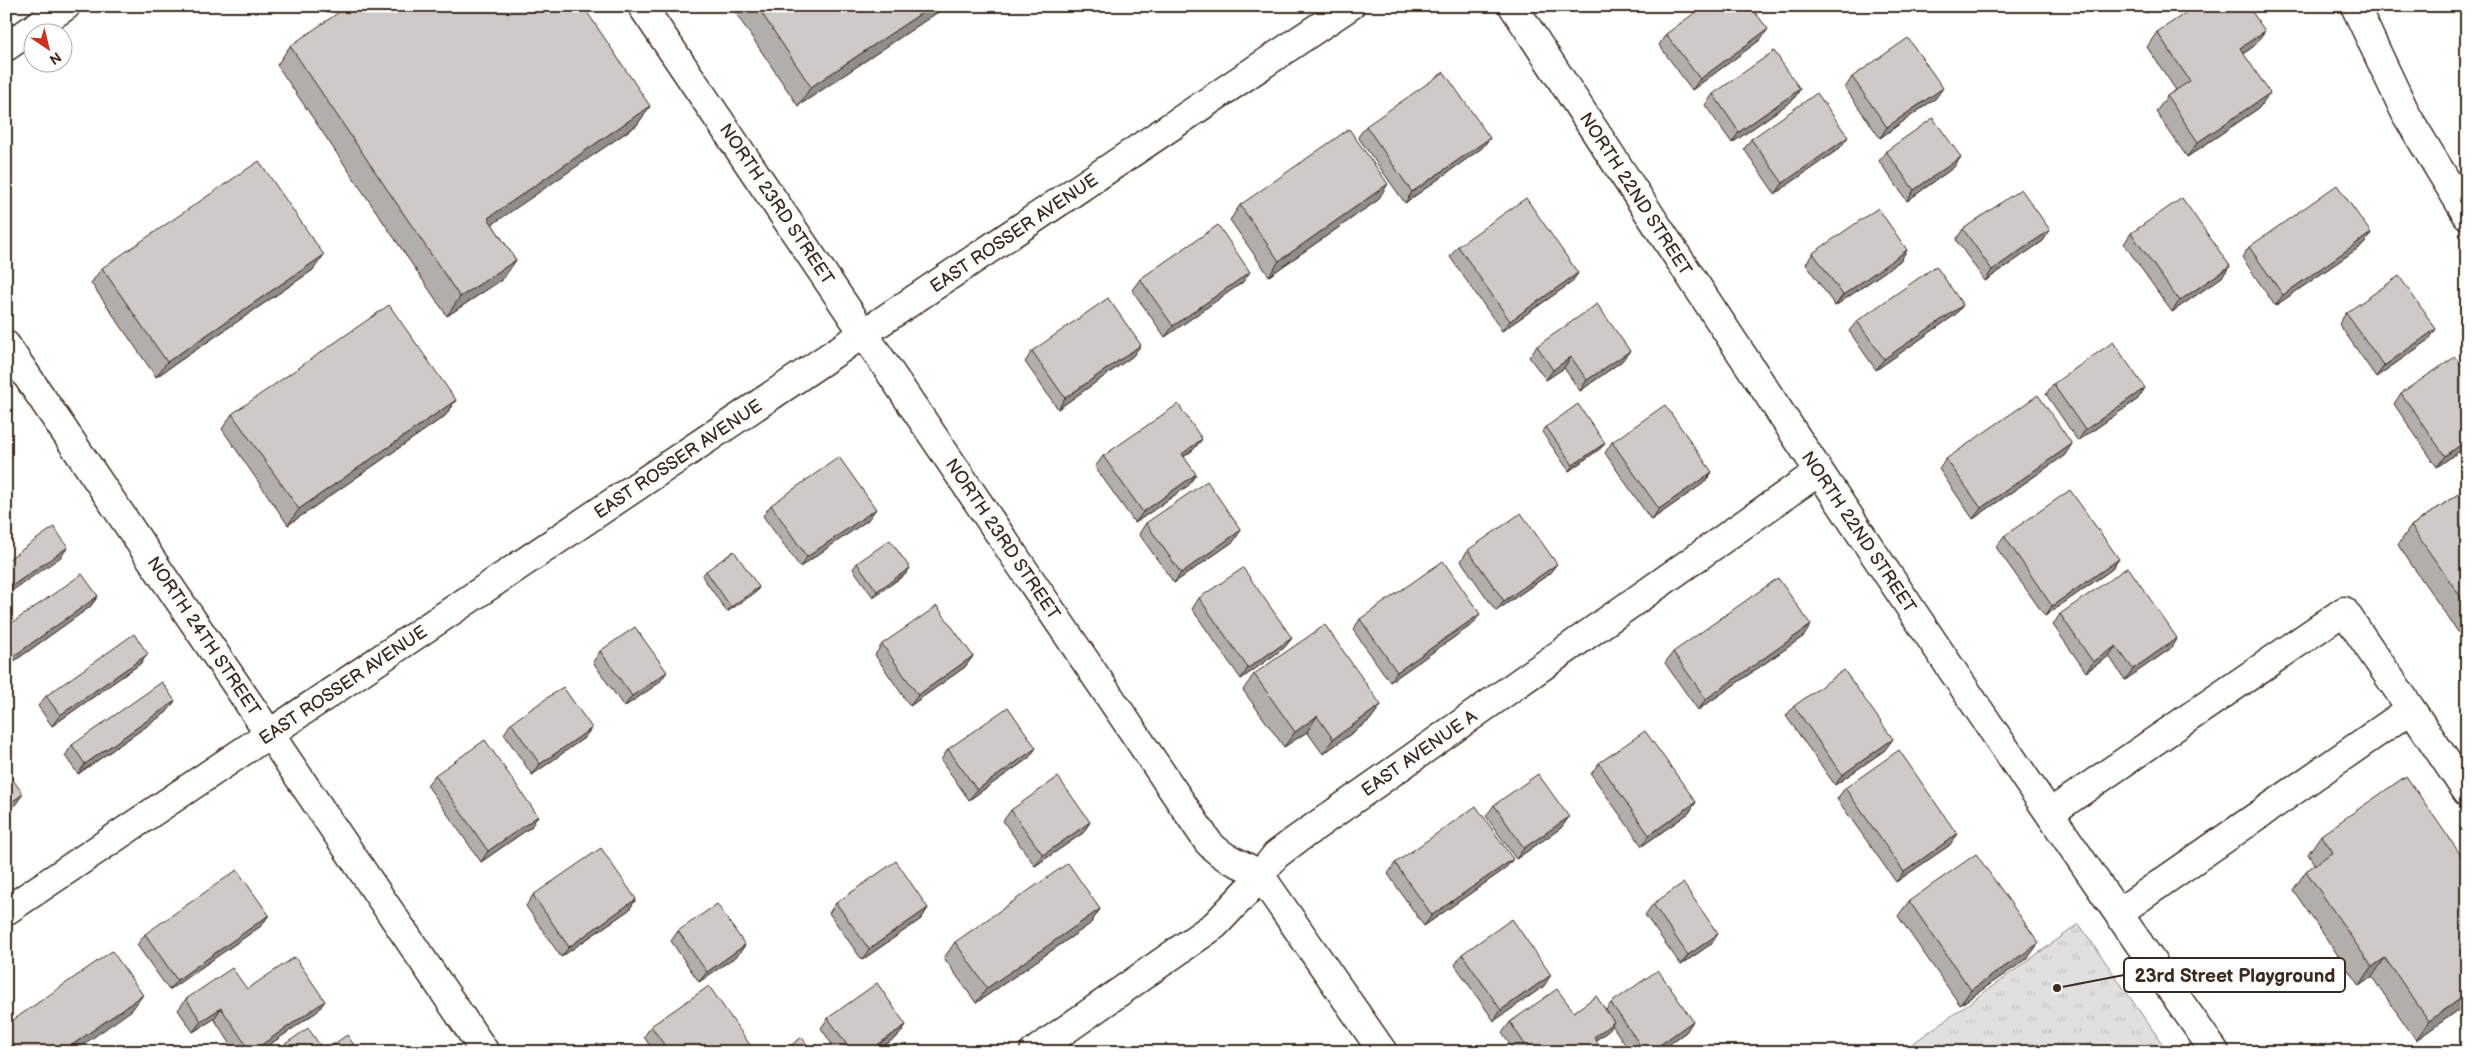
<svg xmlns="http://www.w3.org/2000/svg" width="2473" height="1058" viewBox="0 0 2473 1058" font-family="'Balsamiq Sans',sans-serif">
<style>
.grass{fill:url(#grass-tufts);stroke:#8e857e}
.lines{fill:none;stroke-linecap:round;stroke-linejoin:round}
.minor-casing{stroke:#3b2a1e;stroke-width:31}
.minor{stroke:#fff;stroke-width:28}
.wall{fill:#b2aeab;stroke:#3b2a1e}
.shaded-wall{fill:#918d8b;stroke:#3b2a1e}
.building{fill:#cfcac7;stroke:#3b2a1e}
.labels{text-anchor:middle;stroke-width:4;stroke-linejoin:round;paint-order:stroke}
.street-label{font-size:18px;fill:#3b2a1e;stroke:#fff}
.leader{fill:none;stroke:#3b2a1e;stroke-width:2}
.callout-dot{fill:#3b2a1e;stroke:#fff;stroke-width:2}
.callout{fill:#fff;stroke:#3b2a1e;stroke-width:2}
.callout-label{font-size:19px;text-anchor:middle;font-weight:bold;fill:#3b2a1e}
</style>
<defs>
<pattern id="grass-tufts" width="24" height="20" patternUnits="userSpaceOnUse" patternTransform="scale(1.25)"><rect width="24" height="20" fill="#e2e0de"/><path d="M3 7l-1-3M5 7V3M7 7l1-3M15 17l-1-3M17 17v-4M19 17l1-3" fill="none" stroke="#c3c0be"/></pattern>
</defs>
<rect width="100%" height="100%" fill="#fff"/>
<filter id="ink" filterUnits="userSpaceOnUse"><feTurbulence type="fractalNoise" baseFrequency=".02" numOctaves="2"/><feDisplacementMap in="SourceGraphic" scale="10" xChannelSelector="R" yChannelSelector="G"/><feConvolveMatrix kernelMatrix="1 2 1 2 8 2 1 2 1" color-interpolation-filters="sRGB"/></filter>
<g filter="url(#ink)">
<path class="grass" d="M2079 924 2168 1052H1901Z"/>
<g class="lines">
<g class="minor-casing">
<path id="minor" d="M642 6 1208 842C1226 862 1240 861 1260 875L1383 1052
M1513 6C1743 357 1973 709 2215 1052
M2355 6 2407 116 2467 215
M6 47 66 6
M6 345 485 1052
M2411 709 2467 792
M2050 813 2344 611 2411 709 2118 913
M6 911 1350 6
M1034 1052 1215 925 1250 888 1276 855 1296 840 1818 472"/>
</g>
<use href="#minor" class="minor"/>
</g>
<path class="wall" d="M731 6H947L798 106Z
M2141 6H2156L2146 13Z
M1752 8 1760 40 1692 90 1659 45 1666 34Z
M2157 32 2254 46 2243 54 2259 108 2187 157 2156 112 2167 96 2176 90 2147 47Z
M290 46 650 106 637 125 492 224 516 260 503 279 447 316 277 65Z
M1852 77 1936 98 1880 138 1845 88Z
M1800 89 1793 100 1732 143 1705 105 1713 94Z
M1366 126 1490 138 1482 148 1405 203 1358 137Z
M1751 139 1840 148 1775 194 1744 149Z
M1886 151 1961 157 1953 168 1907 201 1879 161Z
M1378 200 1269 276 1230 220 1240 205Z
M1963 229 2050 230 2043 241 1985 281 1956 240Z
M2131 233 2230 266 2222 277 2172 312 2124 244Z
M2371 233 2364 244 2275 306 2242 257 2249 247Z
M1458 246 1578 273 1571 283 1502 331 1450 257Z
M1907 250 1900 261 1835 306 1806 264 1813 253Z
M102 268 313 270 156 377 91 283Z
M1140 279 1243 282 1165 337 1132 290Z
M1963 305 1955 315 1876 370 1849 331 1857 321Z
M2346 313 2429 340 2376 377 2339 324Z
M1537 346 1622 361 1580 391 1564 368 1546 380 1529 357Z
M1032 351 1133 356 1058 409 1025 362Z
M2467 374V446L2437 467 2394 404 2401 393Z
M2053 384 2138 399 2078 441 2046 394Z
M456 400 445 416 288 525 222 429 232 414Z
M1546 427 1605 443 1601 448 1569 471 1542 432Z
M1202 439 1194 449 1184 457 1189 485 1135 523 1095 467 1103 456Z
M1612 442 1712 472 1704 483 1651 520 1605 453Z
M2065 455 1973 519 1939 469 1946 459Z
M2467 488V645L2398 545 2411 526Z
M771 505 868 520 800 567 763 516Z
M1146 523 1234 541 1174 583 1139 534Z
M2004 536 2119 559 2111 570 2045 616 1996 547Z
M1468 550 1549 574 1496 611 1461 561Z
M857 563 906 574 873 597 853 569Z
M706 571 759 587 756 592 727 612 702 576Z
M98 596 90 607 6 667V627Z
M1199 598 1292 638 1284 648 1241 679 1192 609Z
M2060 614 2170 649 2125 680 2109 656 2086 672 2053 625Z
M1360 619 1473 624 1390 682 1353 630Z
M1804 636 1698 710 1665 663 1673 652Z
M882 644 973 656 965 667 910 706 875 655Z
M600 651 659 683 624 707 593 662Z
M148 654 140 664 52 726 38 706 46 696Z
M1254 674 1381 705 1370 720 1323 754 1307 732 1284 747 1243 690Z
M1794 706 1885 750 1835 785 1786 716Z
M167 712 78 774 65 756 72 745Z
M511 723 584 738 532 775 504 734Z
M948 749 1029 758 969 800 941 760Z
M1599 763 1696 802 1689 813 1642 846 1591 774Z
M435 775 531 827 481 862 427 785Z
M1845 788 1950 845 1896 882 1837 799Z
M1494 805 1569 817 1561 828 1516 859 1486 816Z
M1011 810 1090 822 1083 833 1035 866 1003 821Z
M2321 835 2467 864V1004L2416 1040 2372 977 2359 986 2293 890 2306 871 2315 865 2308 854Z
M1395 863 1505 869 1424 926 1388 874Z
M533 895 636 899 629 910 561 957 526 906Z
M1909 901 2028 958 1960 1005 1898 916Z
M836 903 928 908 921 919 862 960 829 913Z
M1653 904 1711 944 1681 965 1645 915Z
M1100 909 1090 924 976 1003 944 958 955 942Z
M269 915 261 926 169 990 137 945 145 934Z
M678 931 745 945 738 955 699 982 671 941Z
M1462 954 1544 986 1494 1021 1455 965Z
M247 989 318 1011 259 1052H236L214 1019 193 1032 178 1010 186 999Z
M1611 1003 1693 1021 1686 1032 1658 1052H1630L1612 1025 1607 1032 1596 1040 1604 1052H1515L1502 1033 1510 1022 1574 1012 1606 1010Z
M828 1018 906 1025 898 1036 875 1052H837L821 1028Z
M651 1026 755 1052H654L644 1037Z"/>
<path class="shaded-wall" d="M932 6H947L798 106 811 87Z
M2151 6H2156L2146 13Z
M1768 29 1760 40 1692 90 1700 79Z
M2265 31 2254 46 2229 63 2240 48Z
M1943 88 1936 98 1880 138 1887 127Z
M1800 89 1793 100 1732 143 1739 132Z
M2270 93 2259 108 2187 157 2198 142Z
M650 106 637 125 474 237 488 218Z
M1848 137 1840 148 1775 194 1783 183Z
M1490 138 1482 148 1405 203 1412 192Z
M1961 157 1953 168 1907 201 1914 190Z
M1388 184 1378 200 1269 276 1279 261Z
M2050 230 2043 241 1985 281 1992 270Z
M2371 233 2364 244 2275 306 2283 295Z
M1907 250 1900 261 1835 306 1843 295Z
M324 255 313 270 156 377 167 362Z
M516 260 503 279 447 316 460 297Z
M2230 266 2222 277 2172 312 2179 301Z
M1250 272 1243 282 1165 337 1173 326Z
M1578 273 1571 283 1502 331 1510 321Z
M1963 305 1955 315 1876 370 1884 359Z
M2436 329 2429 340 2376 377 2384 366Z
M1141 345 1133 356 1058 409 1065 398Z
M1630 351 1622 361 1580 391 1587 380Z
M1571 357 1564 368 1546 380 1553 370Z
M2145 388 2138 399 2078 441 2085 430Z
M456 400 445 416 288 525 299 509Z
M1202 439 1194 449 1174 464 1182 454Z
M2467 440V446L2437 467 2445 456Z
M1605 443 1601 448 1569 471 1573 465Z
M2072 444 2065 455 1973 519 1981 508Z
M1712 472 1704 483 1651 520 1659 509Z
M1196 474 1189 485 1135 523 1143 512Z
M876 509 868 520 800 567 807 557Z
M1241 530 1234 541 1174 583 1181 573Z
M68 547 61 557 6 595V590Z
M2119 559 2111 570 2045 616 2052 606Z
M1557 564 1549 574 1496 611 1504 601Z
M910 568 906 574 873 597 877 591Z
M759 587 756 592 727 612 731 607Z
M98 596 90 607 6 667V665L11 658Z
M1480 614 1473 624 1390 682 1397 672Z
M1811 625 1804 636 1698 710 1706 699Z
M1292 638 1284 648 1241 679 1248 668Z
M2177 638 2170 649 2125 680 2133 669Z
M2116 646 2109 656 2086 672 2093 662Z
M148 654 140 664 52 726 60 715Z
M973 656 965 667 910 706 918 695Z
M667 672 659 683 624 707 632 696Z
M175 701 167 712 78 774 85 764Z
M1381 705 1370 720 1323 754 1333 739Z
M1317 716 1307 732 1284 747 1295 732Z
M592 728 584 738 532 775 540 764Z
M1893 739 1885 750 1835 785 1842 775Z
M1036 748 1029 758 969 800 977 790Z
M23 794 16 804 6 811V806Z
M1696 802 1689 813 1642 846 1649 835Z
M538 816 531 827 481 862 488 851Z
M1569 817 1561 828 1516 859 1524 848Z
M1090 822 1083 833 1035 866 1043 855Z
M1957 834 1950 845 1896 882 1904 872Z
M1513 859 1505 869 1424 926 1432 915Z
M636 899 629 910 561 957 569 947Z
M928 908 921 919 862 960 869 949Z
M1100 909 1090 924 976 1003 987 988Z
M269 915 261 926 169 990 177 980Z
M1718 934 1711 944 1681 965 1688 955Z
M2039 943 2028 958 1960 1005 1971 990Z
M745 945 738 955 699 982 707 972Z
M2385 958 2372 977 2359 986 2372 967Z
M1551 975 1544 986 1494 1021 1501 1010Z
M2467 994V1004L2416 1040 2429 1021Z
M143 995 132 1010 73 1052H62Z
M325 1001 318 1011 259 1052H251Z
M221 1008 214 1019 193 1032 201 1021Z
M1693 1021 1686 1032 1658 1052H1650Z
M1614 1022 1607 1032 1586 1047 1594 1037Z
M906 1025 898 1036 875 1052H867Z"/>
<path class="building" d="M348 6H583L650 106 488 218 516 260 460 297 290 46Z
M757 6H932L811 87Z
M1704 6H1750L1768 29 1700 79 1666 34Z
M2196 6H2248L2265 31 2240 48 2270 93 2198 142 2167 96 2190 81 2157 32Z
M1908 38 1943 88 1887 127 1852 77Z
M1774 51 1800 89 1739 132 1713 94Z
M1444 72 1490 138 1412 192 1366 126Z
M1817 93 1848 137 1783 183 1751 139Z
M1933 118 1961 157 1914 190 1886 151Z
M1349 129 1388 184 1279 261 1240 205Z
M259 161 324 255 167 362 102 268Z
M2337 185 2371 233 2283 295 2249 247Z
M2021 189 2050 230 1992 270 1963 229Z
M1526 198 1578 273 1510 321 1458 246Z
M2182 198 2230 266 2179 301 2131 233Z
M1878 208 1907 250 1843 295 1813 253Z
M1218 225 1250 272 1173 326 1140 279Z
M1936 266 1963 305 1884 359 1857 321Z
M2399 276 2436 329 2384 366 2346 313Z
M1108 298 1141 345 1065 398 1032 351Z
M1597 304 1630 351 1587 380 1571 357 1553 370 1537 346Z
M389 305 456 400 299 509 232 414Z
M2113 342 2145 388 2085 430 2053 384Z
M2455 357 2467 374V440L2445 456 2401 393Z
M2038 395 2072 444 1981 508 1946 459Z
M1178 404 1202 439 1182 454 1196 474 1143 512 1103 456Z
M1578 404 1605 443 1573 465 1546 427Z
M1665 405 1712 472 1659 509 1612 442Z
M839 457 876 509 807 557 771 505Z
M6 474 10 477 6 482Z
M1207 481 1241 530 1181 573 1146 523Z
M2467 488V606L2411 526Z
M2070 490 2119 559 2052 606 2004 536Z
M1521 513 1557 564 1504 601 1468 550Z
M54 527 68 547 6 590V561Z
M890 540 910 568 877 591 857 563Z
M734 551 759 587 731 607 706 571Z
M1443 561 1480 614 1397 672 1360 619Z
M2128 567 2177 638 2133 669 2116 646 2093 662 2060 614Z
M1243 568 1292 638 1248 668 1199 598Z
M82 574 98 596 11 658 6 651V627Z
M1778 578 1811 625 1706 699 1673 652Z
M937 606 973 656 918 695 882 644Z
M1325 625 1381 705 1333 739 1317 716 1295 732 1254 674Z
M635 627 667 672 632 696 600 651Z
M134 634 148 654 60 715 46 696Z
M1844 670 1893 739 1842 775 1794 706Z
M162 682 175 701 85 764 72 745Z
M563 687 592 728 540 764 511 723Z
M1008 707 1036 748 977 790 948 749Z
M1645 731 1696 802 1649 835 1599 763Z
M485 740 538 816 488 851 435 775Z
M1899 750 1957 834 1904 872 1845 788Z
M6 770 23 794 6 806Z
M1538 774 1569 817 1524 848 1494 805Z
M2406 776 2467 864V994L2429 1021 2385 958 2372 967 2306 871 2333 852 2321 835Z
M1058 777 1090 822 1043 855 1011 810Z
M1476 806 1513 859 1432 915 1395 863Z
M601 848 636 899 569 947 533 895Z
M1976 854 2039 943 1971 990 1909 901Z
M896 861 928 908 869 949 836 903Z
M1068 863 1100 909 987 988 955 942Z
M237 870 269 915 177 980 145 934Z
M1683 883 1718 934 1688 955 1653 904Z
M717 904 745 945 707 972 678 931Z
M1512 919 1551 975 1501 1010 1462 954Z
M112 951 143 995 62 1052H6V1025Z
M295 957 325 1001 251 1052 221 1008 201 1021 186 999 232 968 247 989Z
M1658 970 1693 1021 1650 1052H1645L1611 1003Z
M877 983 906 1025 867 1052H852L828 1018Z
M709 986 755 1052H657L665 1046 651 1026Z
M1557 989 1574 1012 1596 996 1614 1022 1594 1037 1604 1052H1530L1510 1022Z
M308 1028 324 1051 347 1035 359 1052H274Z
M802 1037 812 1052H782Z"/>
</g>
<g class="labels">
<g class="street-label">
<text transform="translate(1636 194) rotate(57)" y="6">NORTH 22ND STREET</text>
<text transform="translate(777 204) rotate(56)" y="6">NORTH 23RD STREET</text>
<text transform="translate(1014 233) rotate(-34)" y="6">EAST ROSSER AVENUE</text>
<text transform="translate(678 459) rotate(-34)" y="6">EAST ROSSER AVENUE</text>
<text transform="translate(1859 532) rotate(56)" y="6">NORTH 22ND STREET</text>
<text transform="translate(1003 539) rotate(56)" y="6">NORTH 23RD STREET</text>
<text transform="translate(204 636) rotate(56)" y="6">NORTH 24TH STREET</text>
<text transform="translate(343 685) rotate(-34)" y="6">EAST ROSSER AVENUE</text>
<text transform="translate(1419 753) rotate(-35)" y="6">EAST AVENUE A</text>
</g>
</g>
<path class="leader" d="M2057 988L2124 975"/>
<circle class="callout-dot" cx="2057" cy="988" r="5"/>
<rect class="callout" x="2124" y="958" width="221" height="34" rx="5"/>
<g class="callout-label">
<text x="2235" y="982">23rd Street Playground</text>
</g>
<rect width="2473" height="1058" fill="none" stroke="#fff" stroke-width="25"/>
<rect x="12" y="12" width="2448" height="1033" fill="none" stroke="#3b2a1e" stroke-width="2" filter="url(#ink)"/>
<g transform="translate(48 48) rotate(145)"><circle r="24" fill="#ffffff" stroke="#b1aaa5"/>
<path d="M0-4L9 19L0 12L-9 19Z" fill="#c8321e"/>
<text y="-8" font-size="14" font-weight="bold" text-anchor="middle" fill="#3b2a1e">N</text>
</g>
</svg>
